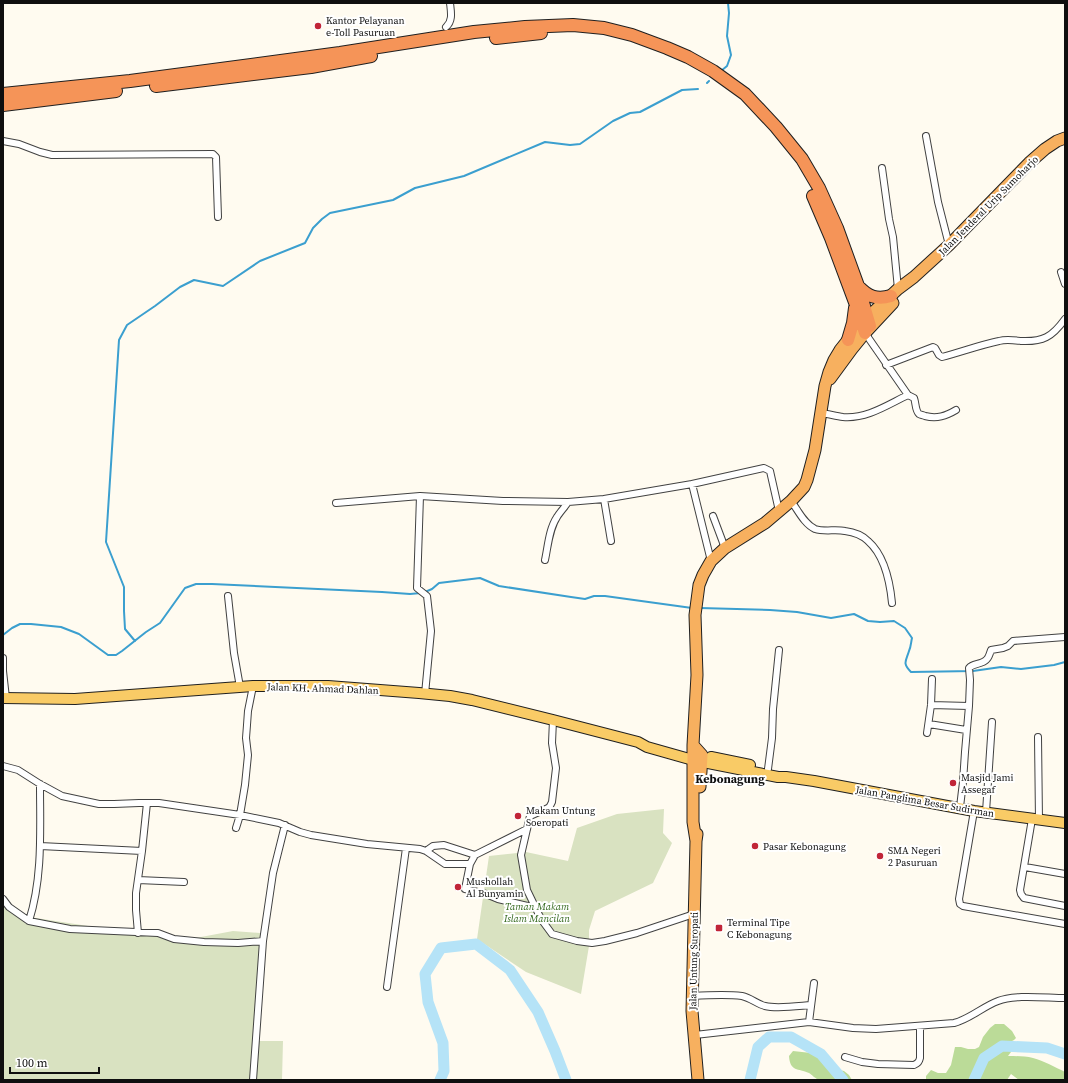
<svg xmlns="http://www.w3.org/2000/svg" width="1068" height="1083" viewBox="0 0 1068 1083" font-family="'Source Serif 4',serif">
<style>
.forest{fill:#bbdb98}
.cemetery{fill:#d9e2c1}
.lines{fill:none;stroke-linecap:round;stroke-linejoin:round}
.stream{stroke:#3b9fcf;stroke-width:2}
.river{stroke:#b5e3f7;stroke-width:11}
.minor-casing{stroke:#424242;stroke-width:8}
.primary-casing{stroke:#202020;stroke-width:12}
.trunk-casing{stroke:#202020;stroke-width:13}
.motorway-casing{stroke:#202020;stroke-width:14}
.minor{stroke:#fff;stroke-width:6}
.primary{stroke:#f9cb66;stroke-width:10}
.trunk{stroke:#f7b05f;stroke-width:11}
.motorway{stroke:#f59458;stroke-width:12}
.poi-dot{fill:#c12538;stroke:#fff;stroke-width:1.5}
.labels{text-anchor:middle;stroke-width:4;stroke-linejoin:round;paint-order:stroke}
.poi-label{font-size:10px;fill:#0f0f0f;stroke:#fff;text-anchor:start}
.street-label{font-size:10px;fill:#0f0f0f;stroke:#fff}
.park-label{font-size:10px;font-style:italic;fill:#33681e;stroke:#fff}
.quarter-label{font-size:12px;font-weight:bold;fill:#0f0f0f;stroke:#fff}
</style>
<rect width="100%" height="100%" fill="#fffbf0"/>
<path class="forest" d="M995 1024H1004L1012 1031 1016 1038 1014 1040 1010 1042 1011 1052 1008 1056C1016 1056 1025 1056 1033 1058 1044 1061 1055 1067 1065 1072V1080H1019L1011 1074 1007 1080H926V1076L931 1070 938 1073H946L951 1065 955 1047H961L968 1049H975L979 1047 983 1037 990 1028Z
M816 1048 829 1057 839 1070 844 1071 849 1075 852 1080C845 1080 825 1082 819 1080 816 1079 812 1075 809 1073 798 1068 790 1072 789 1056L793 1051 820 1054Z"/>
<path class="cemetery" d="M664 809 663 833 672 843 653 883 595 911 589 930V946L581 994 526 972 477 939 489 856 526 852 568 861 577 828 617 814Z
M3 897 23 916 127 932 135 928 185 940 233 931 260 933 257 1041H283L282 1080H3Z"/>
<g class="lines">
<path class="stream" d="M721 71 727 66 731 55 727 36 729 13 728 3
M707 83 709 81
M425 592 432 589 439 583 480 578 499 586 571 597 585 599 594 596H605L692 608
M700 608 770 610 797 612 831 618 854 614 868 621 880 622 894 621 905 628 912 638C911 642 911 647 909 651 906 661 902 663 911 672L973 671 1001 667 1021 669 1054 665 1065 662
M3 635 12 628 20 624H31L61 627 79 634 108 655H116L122 651 146 632 160 623 185 588 196 584H212L382 592 410 594 421 593
M135 641 125 629 124 611V587L106 542 119 340 127 325 155 306 180 287 194 280 223 286 260 261 305 243 313 228 322 219 330 213 393 200 415 188 464 176 545 142 570 145 580 144 613 121 630 113 640 112 682 90 698 89"/>
<path class="river" d="M440 1080 444 1071 443 1043 428 1002 425 974 441 948 476 944 510 970 538 1012 555 1051 566 1080
M750 1080 758 1047 769 1037H791L821 1054 843 1080
M974 1080 984 1058 1002 1046 1047 1048 1065 1054"/>
<g class="minor-casing">
<path id="minor" d="M446 27C453 21 451 12 450 3
M926 136 938 202 949 245
M3 141 19 144 40 152 52 155 213 154 216 157 218 217
M882 168 889 219 893 237 898 289
M1061 272 1065 284
M865 333 908 395 914 398C916 403 915 410 919 414 921 415 923 415 925 416 937 419 946 416 956 410
M886 365 933 347 935 348 939 355 942 357C961 352 980 345 999 341 1006 339 1013 340 1021 341 1043 342 1052 337 1065 319
M821 413C828 414 836 416 843 417 867 419 887 405 908 395
M692 484 711 561
M420 496 417 588 427 596 431 631 425 694
M791 501C798 510 804 524 815 529 824 532 836 529 845 531 853 532 862 535 868 541 884 555 890 582 892 603
M336 503 420 496 503 501 568 502
M713 516 725 548
M611 541 604 499 692 484 764 468 770 471 779 511
M545 560C548 546 549 529 557 517 560 512 565 507 568 502L604 499
M228 596 234 653 240 687
M3 658V671L6 698
M931 705 969 706
M553 720 552 743 556 768 552 802 550 806 548 808 530 816 521 855 527 890 541 919 552 934 577 941 592 943 605 941 637 933 694 914
M929 724 966 730
M927 733 931 705 932 679
M1038 737 1039 820
M3 766 18 770 40 784 62 796 99 804H114L139 803H159L240 815 279 823 300 832 311 835 367 844 420 849 426 851 445 864H470
M768 769 772 738 773 709 779 650
M960 807 963 782 965 752 969 706 970 680 969 668C973 663 982 665 987 659 989 657 990 653 991 650L1003 648 1008 646 1013 641 1065 637
M974 811 959 899 960 904 963 906 1065 924
M986 812 992 722
M1032 819 1020 890 1021 894 1024 898 1065 906
M236 828 240 815 245 785 248 755 246 738 247 725 248 711 253 686
M40 846 142 851
M426 851 433 846 444 845 475 855 527 829
M475 855 470 864 465 889 486 894 498 899 536 908
M1025 867 1065 874
M138 880 184 882
M3 899 9 907 29 921 70 929 158 933 174 939 204 942 238 943 263 941
M29 921C43 877 40 829 40 784
M138 933 136 910V893L142 851 147 803
M387 987 406 848
M693 996C709 995 726 994 742 996 751 998 757 1004 765 1006 777 1009 798 1006 811 1005
M809 1022 814 983
M695 1035 809 1022 853 1028 876 1029 954 1023C970 1019 982 1007 998 1001 1015 994 1046 998 1065 998
M845 1057 862 1062 878 1064 914 1065C918 1063 919 1062 920 1058V1026
M253 1080 263 941 273 873 285 825"/>
</g>
<g class="primary-casing">
<path id="primary" d="M3 698 75 699 253 686H328L419 693 450 696 472 700 553 720 638 742 647 747 693 760 778 777H786L814 781 974 811 1065 823
M711 757 750 765"/>
</g>
<g class="trunk-casing">
<path id="trunk" d="M830 379 852 349 865 333 893 303
M693 745 702 755 700 787
M697 834 696 841 692 1011 698 1080
M696 841 693 822V745L697 675 695 615 699 585 703 575 711 561 725 548 765 523 791 501 804 487 807 480 815 450 825 386 829 372 834 360 840 350 855 331 868 317 898 289 914 277 949 245 1029 163 1045 149 1057 141 1065 138"/>
</g>
<g class="motorway-casing">
<path id="motorway" d="M496 38 541 33
M156 86 311 67 371 56
M3 94 130 81 340 53 474 32 525 27 573 25 604 28 632 35 667 48 688 57 713 71 745 94 776 127 802 159 819 188 837 228 858 286 870 326
M3 105 116 91
M813 196 831 238 856 305 865 333
M858 286C868 297 877 300 891 296
M848 340 853 323 855 308"/>
</g>
<use href="#minor" class="minor"/>
<use href="#primary" class="primary"/>
<use href="#trunk" class="trunk"/>
<use href="#motorway" class="motorway"/>
</g>
<g class="poi-dot">
<circle cx="318" cy="26" r="4"/>
<circle cx="953" cy="783" r="4"/>
<circle cx="518" cy="816" r="4"/>
<circle cx="755" cy="846" r="4"/>
<circle cx="880" cy="856" r="4"/>
<circle cx="458" cy="887" r="4"/>
<rect x="715" y="924" width="8" height="8" rx="2"/>
</g>
<g class="labels">
<g class="poi-label">
<text x="326" y="24">Kantor Pelayanan<tspan x="326" dy="12">e-Toll Pasuruan</tspan></text>
<text x="961" y="781">Masjid Jami<tspan x="961" dy="12">Assegaf</tspan></text>
<text x="526" y="814">Makam Untung<tspan x="526" dy="12">Soeropati</tspan></text>
<text x="763" y="850">Pasar Kebonagung</text>
<text x="888" y="854">SMA Negeri<tspan x="888" dy="12">2 Pasuruan</tspan></text>
<text x="466" y="885">Mushollah<tspan x="466" dy="12">Al Bunyamin</tspan></text>
<text x="727" y="926">Terminal Tipe<tspan x="727" dy="12">C Kebonagung</tspan></text>
</g>
<g class="street-label">
<text transform="translate(988 205) rotate(-45)" y="4">Jalan Jenderal Urip Sumoharjo</text>
<text transform="translate(323 688) rotate(2)" y="4">Jalan KH. Ahmad Dahlan</text>
<text transform="translate(925 801) rotate(10)" y="4">Jalan Panglima Besar Sudirman</text>
<text transform="translate(693 961) rotate(-89)" y="4">Jalan Untung Suropati</text>
</g>
<g class="park-label">
<text x="537" y="910">Taman Makam<tspan x="537" dy="12">Islam Mancilan</tspan></text>
</g>
<g class="quarter-label">
<text x="730" y="783">Kebonagung</text>
</g>
</g>
<rect width="1068" height="1083" fill="none" stroke="#0f0f0f" stroke-width="8"/>
<path d="M10 1067v6h89v-6" fill="none" stroke="#0f0f0f" stroke-width="2"/>
<text x="16" y="1067" font-size="12" fill="#0f0f0f" stroke="#ffffff" stroke-width="3" paint-order="stroke">100 m</text>
</svg>
